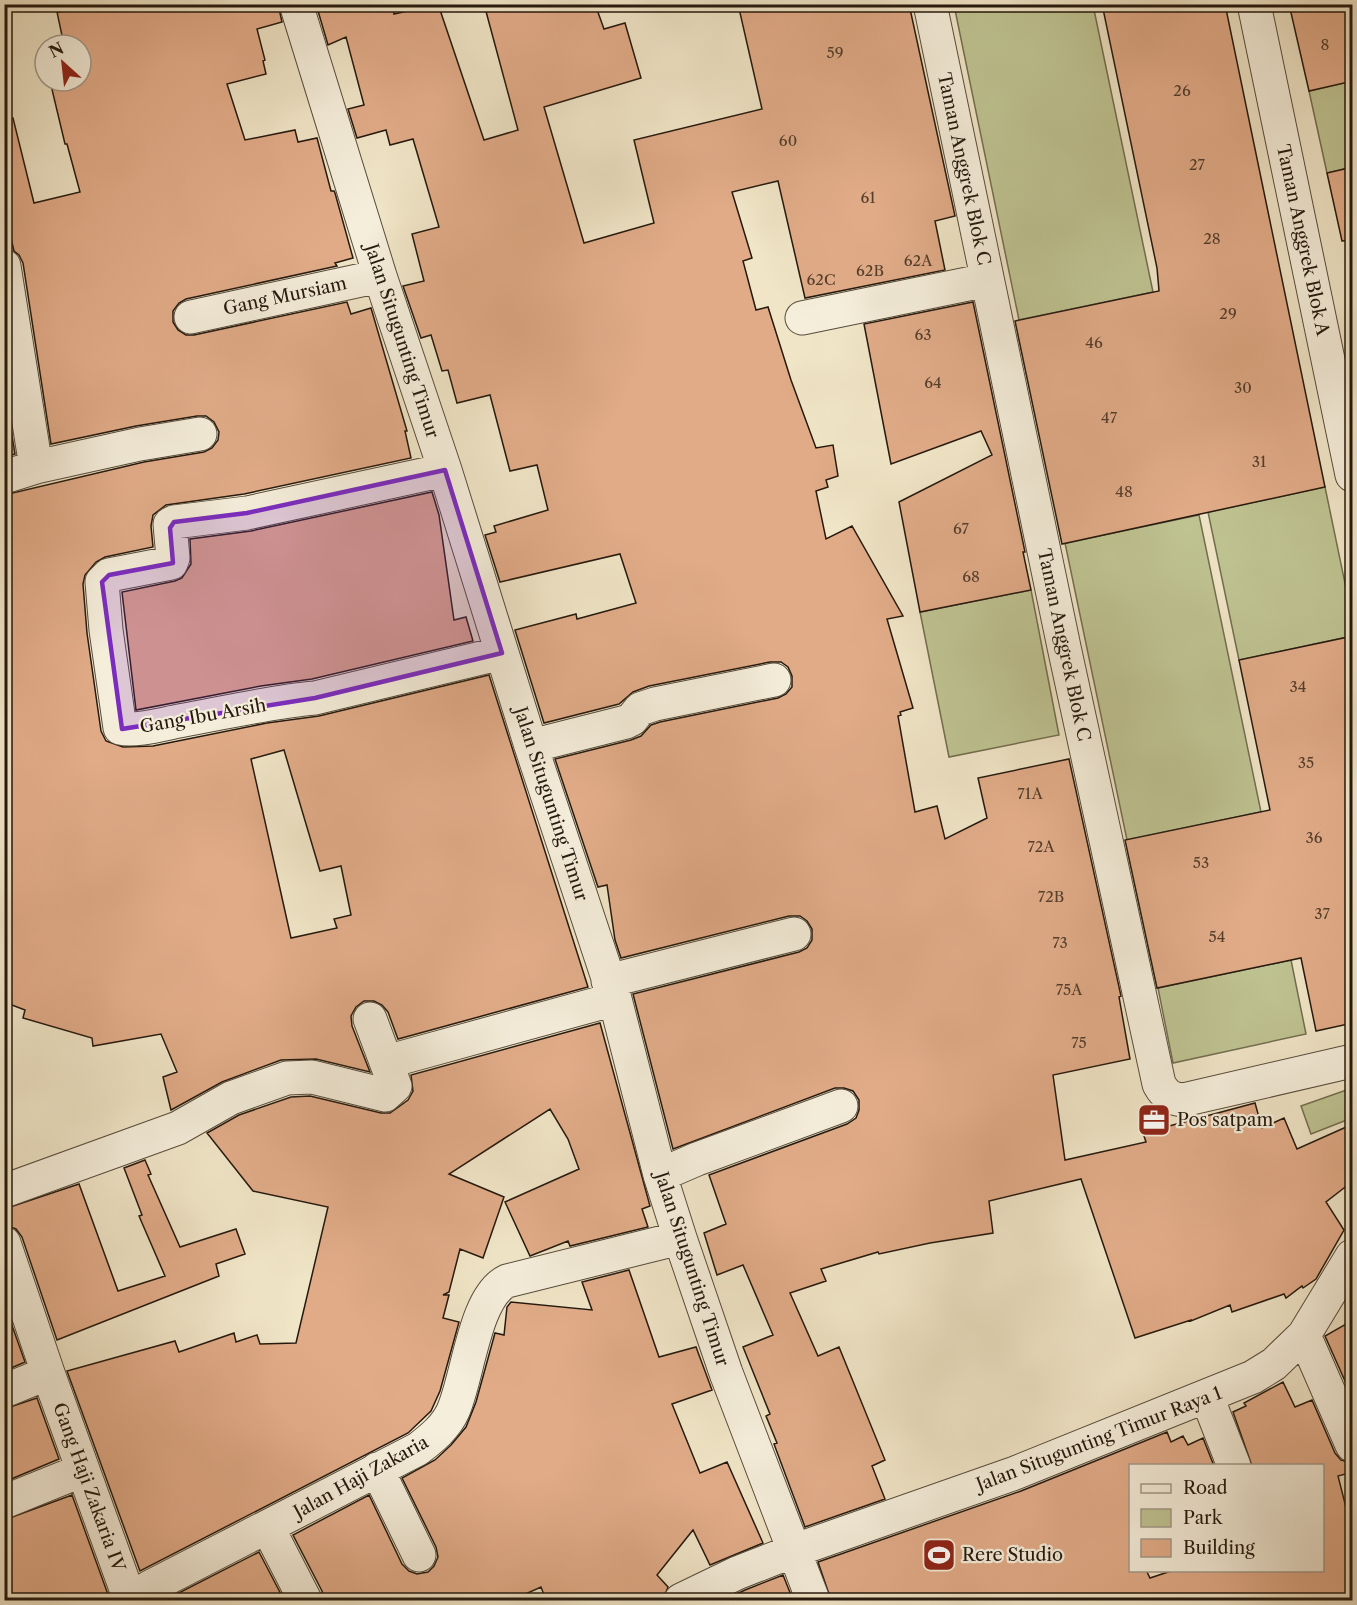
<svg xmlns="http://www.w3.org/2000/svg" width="1357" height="1605" viewBox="0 0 1357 1605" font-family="'Libre Caslon Text',serif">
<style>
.green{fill:#bfc392;stroke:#726e50;stroke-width:1.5}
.building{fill:#e1ab88;stroke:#25190e;stroke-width:1.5;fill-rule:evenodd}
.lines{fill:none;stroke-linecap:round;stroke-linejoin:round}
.minor-casing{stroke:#584c3c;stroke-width:35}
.minor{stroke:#f5eedb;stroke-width:33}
.marked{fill:#7b2cbf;fill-opacity:0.2;stroke:#7b2cbf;stroke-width:4.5;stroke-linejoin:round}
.labels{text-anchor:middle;stroke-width:4.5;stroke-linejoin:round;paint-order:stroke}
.number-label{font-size:15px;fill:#543e2c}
.street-label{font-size:18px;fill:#25190e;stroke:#f5eedb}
.poi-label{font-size:18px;fill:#25190e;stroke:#f5eedb;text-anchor:start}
</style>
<rect width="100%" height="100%" fill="#f0e5c7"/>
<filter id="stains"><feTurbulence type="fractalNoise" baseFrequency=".00333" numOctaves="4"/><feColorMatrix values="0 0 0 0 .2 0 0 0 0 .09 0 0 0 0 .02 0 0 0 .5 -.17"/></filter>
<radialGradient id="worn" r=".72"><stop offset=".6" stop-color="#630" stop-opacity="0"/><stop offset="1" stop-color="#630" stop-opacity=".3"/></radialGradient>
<path class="green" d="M954 5H1093L1153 292 1019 320Z
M1352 81V167L1327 173 1309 91Z
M1325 487 1352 617V636L1239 660 1208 512Z
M1199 515 1261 812 1127 840 1065 543Z
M1031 590 1059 735 949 757 920 612Z
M1291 960 1306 1034 1173 1063 1158 988Z
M1352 1088V1118L1311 1134 1301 1106Z"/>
<path class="building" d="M59 4H278L282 22 257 29 265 60 263 61 266 74 227 84 245 140 295 130 298 142 317 138 331 191H334L335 193 353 258 335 263 337 266 186 299 179 303 173 311V322L178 330 186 335H194L347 302 351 314 371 308 407 431H405L411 458 244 494 166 505 153 515 151 526 153 547 105 557 96 562 85 575 83 584 87 633 101 731 106 741 123 747 153 746 267 723 319 716 489 675 588 987 398 1039 388 1012 382 1005 374 1001H364L356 1007 351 1016 352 1026 370 1072 316 1059 281 1060 222 1082 171 1110 163 1077 177 1072 161 1034 93 1046 92 1038 23 1018 25 1010 4 1002V495L144 462 204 452 212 448 218 440 219 432 214 422 206 416H197L136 426 51 444 23 263 19 255 14 251 4 209V119L13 118 34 203 80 192 67 144H65L50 81H81V45H64L57 12H60ZM284 750 320 871 341 866 351 915 334 919 337 928 291 938 251 759Z
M316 4 318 9 393 7 394 14 438 4 484 140 518 130 484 4 506 6 508 10 537 7 547 4H595L604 29 625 23 641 78 544 107 584 243 654 223 634 140 762 109 738 4H909L955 216 935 221 945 270 805 298 778 181 732 192 752 258 743 261 756 310 768 307 791 380 816 448 833 445 838 476 826 480 828 487 816 491 826 539 852 526 903 616 887 619 913 708 900 712 901 715 898 716 915 812 937 806 945 839 987 818 978 778 1069 759 1121 996 1119 997 1130 1059 1053 1075 1065 1160 1146 1142 1143 1133 1255 1103 1262 1128 1284 1118 1297 1149 1353 1124V1181L1326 1202 1344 1230 1316 1279 1303 1288 1302 1286 1286 1298 1284 1294 1232 1312 1230 1305 1191 1321V1320L1135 1338 1081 1179 989 1201 993 1233 930 1243 879 1254 878 1252 821 1269 826 1281 790 1293 818 1356 839 1347 885 1460 872 1466 885 1499 805 1527 774 1444 777 1443 766 1416 770 1414 743 1347 773 1335 743 1265 717 1275 704 1233 726 1224 709 1175 847 1124 856 1118 859 1110V1100L853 1091 844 1088H835L673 1149 633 994 799 952 807 948 812 940V929L807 921 800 916H789L621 958 615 940 607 885 598 887 555 759 631 740 641 736 651 725 660 722 778 698 786 694 792 687V676L788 667 781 662H770L649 686 633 692 619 704 544 723 515 630 576 614 577 619 636 603 620 554 500 582 485 535 496 532 494 526 548 510 537 465 510 471 490 395 457 403 448 370 442 371 431 335 421 338 403 286 424 281 412 234 439 227 413 139 390 145 386 130 357 138 348 109 364 105 346 37 328 45Z
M1102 4H1225L1325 487 1062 544 1015 321 1159 291 1157 268Z
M1289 4H1353V81L1309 91Z
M1353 167V240L1342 241 1327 173Z
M973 302 1025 552H1023L1031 590 920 612 899 502 992 455 981 431 891 464 864 324Z
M4 388 15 454 4 457Z
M432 492 439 515 454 620 466 617 473 641 312 679 261 686 136 710 122 592 175 581 182 578 191 564 190 539 251 531Z
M1353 636V1023L1316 1031 1301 958 1157 988 1125 840 1270 810 1239 660Z
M600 1023 650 1206 642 1209 648 1227 570 1246 568 1241 530 1256 505 1202 579 1169 568 1139 550 1109 449 1174 504 1197 483 1258 460 1249 449 1292 443 1295H449L443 1318 459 1322 440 1391 431 1411 408 1433 140 1571 67 1371 175 1341 179 1352 234 1333 236 1342 257 1335 260 1344 296 1343 328 1207 253 1191 207 1133 239 1115 291 1097 310 1096 381 1113H390L408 1100 413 1091 411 1075Z
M145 1160 151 1174 148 1175 180 1247 236 1229 245 1254 216 1264 219 1276 57 1340 22 1237 16 1229 4 1225V1209L79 1184 118 1291 165 1276 139 1216 142 1215 124 1168Z
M629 1270 659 1357 696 1347 712 1390 672 1404 700 1473 727 1462 763 1543 710 1565 693 1530 657 1575 668 1587 663 1600H546L541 1587 512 1600H324L322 1591 293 1535 369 1495 402 1564 409 1571 417 1574 428 1572 434 1566 438 1557 436 1547 402 1478 435 1460 451 1445 466 1427 476 1402 495 1333 504 1335 507 1307 511 1302 592 1310 582 1282Z
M4 1303 25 1362 4 1371Z
M1346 1324 1353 1343V1399L1325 1336Z
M1283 1382 1295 1407 1312 1400 1335 1453 1341 1460 1353 1463V1472L1338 1476 1353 1535V1600H831L818 1562 1021 1491 1167 1432 1171 1442 1183 1436 1188 1445 1203 1438 1214 1466H1131V1570H1146L1150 1578 1174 1570H1323V1466H1252L1233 1412 1246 1406 1244 1403Z
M37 1398 59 1459 4 1482V1409Z
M72 1495 110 1600H4V1520Z
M259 1552 284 1600H165Z
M783 1575 793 1600 726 1599 745 1590Z"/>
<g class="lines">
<g class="minor-casing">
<path id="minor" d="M296 4 380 276 445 470 531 746 615 999 660 1175 680 1238 726 1373 813 1600
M930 4 1064 647 1159 1084C1165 1095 1171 1099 1183 1100L1352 1061
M1254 4 1352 475
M4 266 36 467 4 477
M191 317 380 276
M802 318 987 280
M36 467 140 444 200 434
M445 470 247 513 174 522 170 524 173 558 171 563 109 575 102 582 106 630 120 728C135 732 163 724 179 721 224 713 269 702 315 698L502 653
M531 746 626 722 632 719 640 709 655 704 774 680
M608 981 794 934
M386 1062 615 999
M660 1175 697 1159 841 1106
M4 1191 178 1128 231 1098 287 1078 312 1077 385 1095 395 1086 370 1019
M4 1243 48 1373 130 1600
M1304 1335 1352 1445
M4 1391 48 1373
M1207 1397 1234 1466
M377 1469 419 1555
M4 1502 83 1470
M268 1528 305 1600
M136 1600 142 1592 150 1587 418 1449C431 1439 446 1427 453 1411 468 1378 474 1297 507 1281L680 1238
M681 1600 737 1573 793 1551 1015 1473 1253 1377 1274 1364 1304 1335 1352 1256"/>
</g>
<use href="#minor" class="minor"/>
</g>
<path class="marked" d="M445 470 502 653 315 698 122 729 102 582 109 575 173 563 170 528 174 522 247 513Z"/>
<defs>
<g id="office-square" transform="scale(1.725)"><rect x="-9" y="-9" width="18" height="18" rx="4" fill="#8f2418" stroke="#f5eedb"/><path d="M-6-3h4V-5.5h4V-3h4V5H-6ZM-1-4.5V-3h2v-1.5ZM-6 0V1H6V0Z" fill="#fff"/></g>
<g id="stadium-square" transform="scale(1.725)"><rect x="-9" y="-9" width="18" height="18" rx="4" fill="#8f2418" stroke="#f5eedb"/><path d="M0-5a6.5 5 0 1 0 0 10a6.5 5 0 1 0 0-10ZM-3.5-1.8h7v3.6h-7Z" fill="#fff"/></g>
</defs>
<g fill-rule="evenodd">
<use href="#office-square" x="1154" y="1120"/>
<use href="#stadium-square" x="939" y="1555"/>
</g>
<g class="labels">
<g class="number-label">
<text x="1325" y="50">8</text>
<text x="835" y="58">59</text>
<text x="1182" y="96">26</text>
<text x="788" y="146">60</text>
<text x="1197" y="170">27</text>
<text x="868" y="203">61</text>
<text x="1212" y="244">28</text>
<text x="918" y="266">62A</text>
<text x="870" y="276">62B</text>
<text x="821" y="285">62C</text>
<text x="1228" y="319">29</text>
<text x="923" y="340">63</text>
<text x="1094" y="348">46</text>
<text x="933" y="388">64</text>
<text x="1243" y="393">30</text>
<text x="1109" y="423">47</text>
<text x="1259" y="467">31</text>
<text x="1124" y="497">48</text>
<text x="961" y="534">67</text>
<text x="971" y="582">68</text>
<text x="1298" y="692">34</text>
<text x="1306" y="768">35</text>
<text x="1030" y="799">71A</text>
<text x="1314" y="843">36</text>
<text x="1041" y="852">72A</text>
<text x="1201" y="868">53</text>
<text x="1051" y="902">72B</text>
<text x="1322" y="919">37</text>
<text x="1217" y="942">54</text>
<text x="1060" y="948">73</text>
<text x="1069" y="995">75A</text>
<text x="1079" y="1048">75</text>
</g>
<g class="street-label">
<text transform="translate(964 169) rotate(78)" y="6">Taman Anggrek Blok C</text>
<text transform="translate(1303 240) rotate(78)" y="6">Taman Anggrek Blok A</text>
<text transform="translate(285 296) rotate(-12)" y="6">Gang Mursiam</text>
<text transform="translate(402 341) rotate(72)" y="6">Jalan Situgunting Timur</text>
<text transform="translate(1064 645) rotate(78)" y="6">Taman Anggrek Blok C</text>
<text transform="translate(203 716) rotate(-10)" y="6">Gang Ibu Arsih</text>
<text transform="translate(551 804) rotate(72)" y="6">Jalan Situgunting Timur</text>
<text transform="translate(692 1269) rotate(72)" y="6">Jalan Situgunting Timur</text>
<text transform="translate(1099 1439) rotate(-21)" y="6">Jalan Situgunting Timur Raya 1</text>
<text transform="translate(361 1477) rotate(-29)" y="6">Jalan Haji Zakaria</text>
<text transform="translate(89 1487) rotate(70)" y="6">Gang Haji Zakaria IV</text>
</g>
<g class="poi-label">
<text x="1177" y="1126">Pos satpam</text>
<text x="962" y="1561">Rere Studio</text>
</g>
</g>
<rect width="1357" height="1605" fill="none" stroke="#f0e5c7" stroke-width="24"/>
<rect x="6" y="6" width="1345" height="1593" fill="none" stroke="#25190e" stroke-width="3"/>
<rect x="12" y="12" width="1333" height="1581" fill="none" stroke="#25190e" stroke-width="1.5"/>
<rect x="1129" y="1464" width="195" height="108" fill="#f5eedb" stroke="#a29989" stroke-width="1.5"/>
<rect x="1141" y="1484" width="30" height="9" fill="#f5eedb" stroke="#a29989" stroke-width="1.5"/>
<text x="1183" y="1494" font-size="18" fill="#25190e">Road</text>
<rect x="1141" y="1509" width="30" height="18" fill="#bfc392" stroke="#a29989" stroke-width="1.5"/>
<text x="1183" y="1524" font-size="18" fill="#25190e">Park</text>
<rect x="1141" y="1539" width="30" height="18" fill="#e1ab88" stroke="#a29989" stroke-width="1.5"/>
<text x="1183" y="1554" font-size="18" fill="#25190e">Building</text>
<g transform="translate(63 63) rotate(333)"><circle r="28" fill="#f5eedb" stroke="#a29989" stroke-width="1.5"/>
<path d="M0-4.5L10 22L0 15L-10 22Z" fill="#8f2418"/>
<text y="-9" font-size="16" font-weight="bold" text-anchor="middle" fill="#25190e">N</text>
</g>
<rect width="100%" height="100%" filter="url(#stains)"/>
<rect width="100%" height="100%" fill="url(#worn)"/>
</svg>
